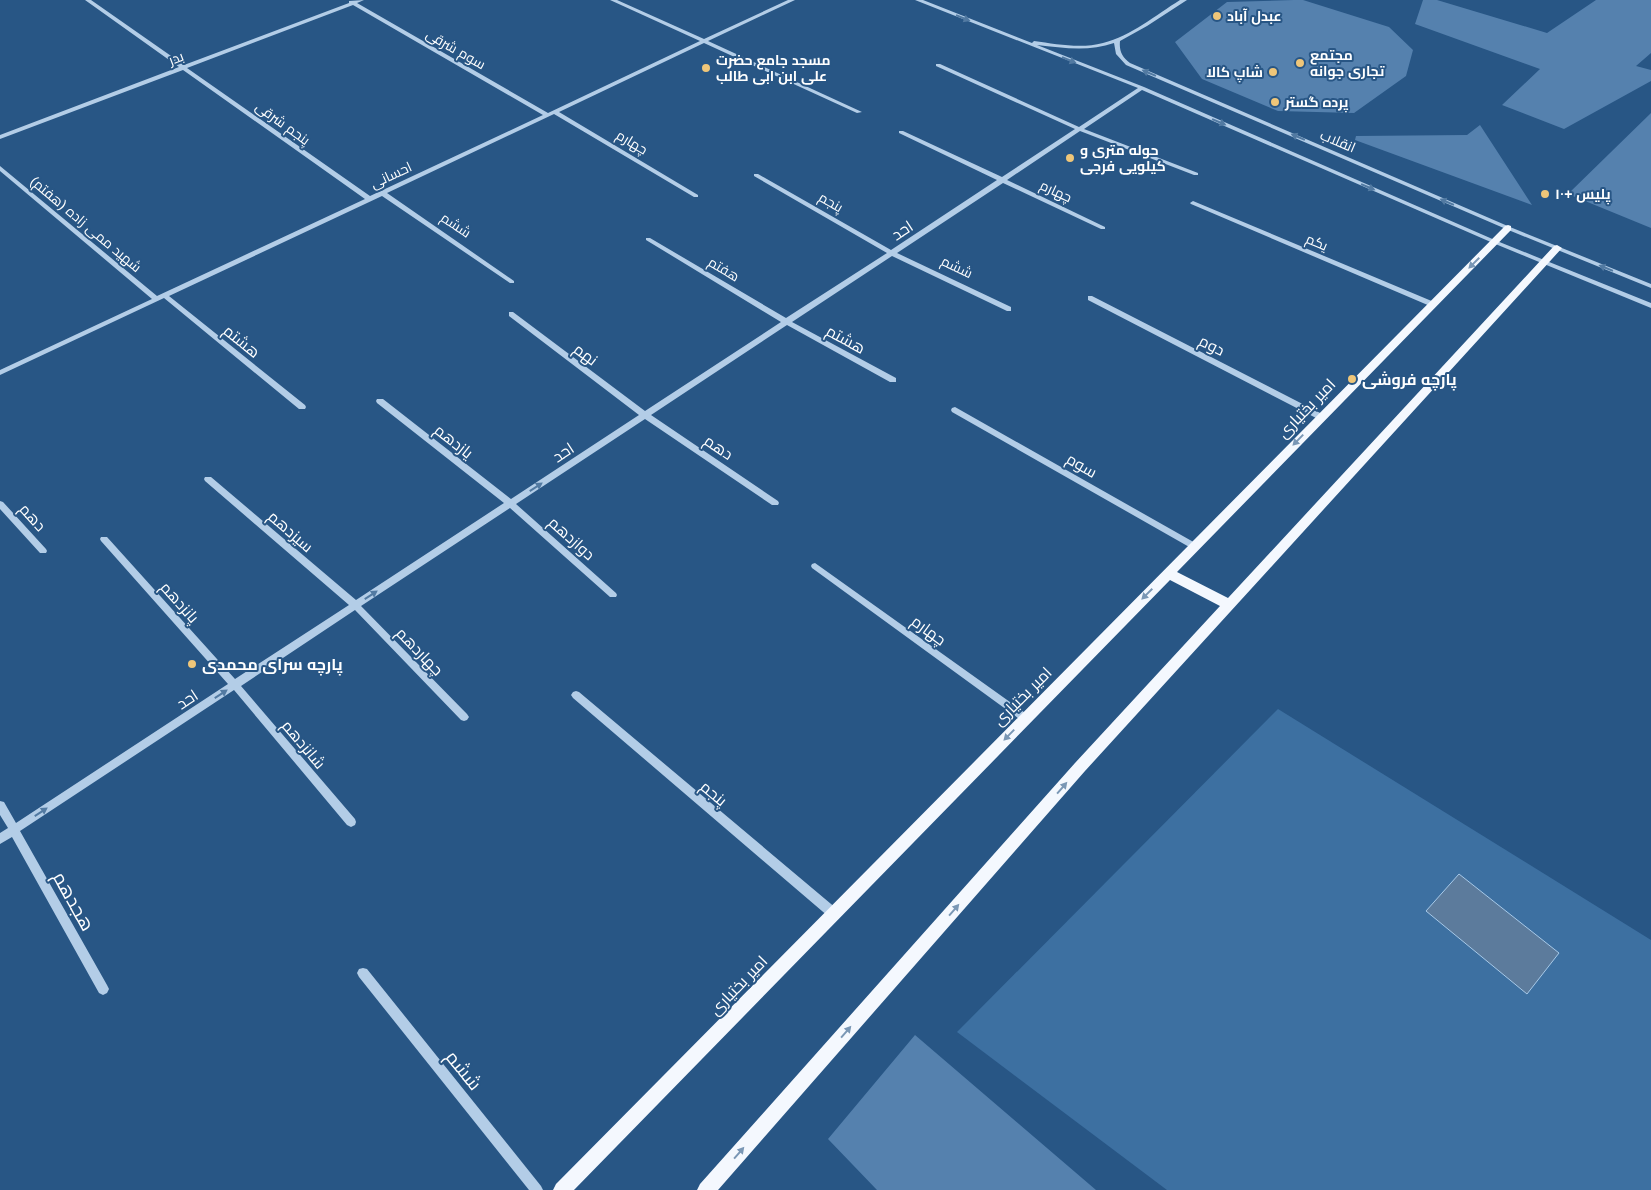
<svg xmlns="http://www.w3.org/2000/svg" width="1651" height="1190" viewBox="0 0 1651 1190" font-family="Helvetica,Cairo,sans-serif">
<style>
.green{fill:#3d70a1}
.water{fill:#5c7b9c;stroke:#a7c9e8}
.building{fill:#5581ae}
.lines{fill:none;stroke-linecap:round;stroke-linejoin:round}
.minor{fill:#b3cde7;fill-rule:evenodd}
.major{fill:#f4f8fe;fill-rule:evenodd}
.oneway{fill:#527aa2}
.oneway2{fill:#7a97b5}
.poi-dot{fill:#efc679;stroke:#285685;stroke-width:2}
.labels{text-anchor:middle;stroke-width:4;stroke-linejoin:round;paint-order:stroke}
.far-poi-label{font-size:14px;font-weight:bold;fill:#fff;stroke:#285685;text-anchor:start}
.far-street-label{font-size:14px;fill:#fff;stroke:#285685}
.street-label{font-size:16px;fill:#fff;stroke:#285685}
.poi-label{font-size:16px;font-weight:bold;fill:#fff;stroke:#285685;text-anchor:start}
.near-street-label{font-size:19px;fill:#fff;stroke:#285685}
</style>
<rect width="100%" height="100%" fill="#285685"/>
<path class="green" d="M1278 709 1651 940V1190H1167L957 1032Z"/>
<path class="water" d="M1459 874 1559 953 1527 994 1426 911Z"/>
<path class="building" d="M1294 0H1303L1389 27 1413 50 1406 76 1354 113 1278 111 1202 79 1175 42 1227 2Z
M1423 0H1437L1547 33 1596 0H1651V53L1636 66 1651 70V81L1564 129 1502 105 1540 69 1415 24Z
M1651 113V228L1568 194Z
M1480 125 1532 205 1355 140 1356 136 1467 135Z
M915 1035 1096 1190H877L828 1139Z"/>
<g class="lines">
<path class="minor" d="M85 0H91L184 65 349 3V1L364 0 357 3 548 113 700 41 610 0H617L704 39 788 0H795L708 41 862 112 857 113 704 43 559 112 698 195V197H694L554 114 387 193 514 281V283H510L382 196 169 296 305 405 306 407 305 409H299L164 298 0 375V370L152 299 0 171V166L157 296 365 199 183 70 0 139V135L179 67ZM353 5 543 115 370 196 187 68Z
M915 0H923L1032 43 1034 41C1056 44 1081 49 1103 43 1131 36 1156 15 1180 0H1187L1147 26 1120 41C1119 51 1122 57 1130 63L1510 227 1651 284V288L1506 229 1126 65 1116 54 1114 43C1089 52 1063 48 1037 45L1144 87 1497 241 1651 303V308L1493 243 1142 90 1084 129 1198 173V175H1194L1080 131 1007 180 1105 227V229H1101L1003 183 897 253 1011 307V311H1007L892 256 792 322 896 378V382H890L787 325 651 415 778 501 779 503 778 505H772L645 419 516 504 616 593 617 595 616 597H610L510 508 361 606 467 714 469 717 467 720 464 721 461 720 355 610 241 686 355 819 356 822 355 825 351 827 347 825 234 690 20 831 107 985 109 989 107 993 103 995 99 993 12 837 0 844V833L8 828 0 815V801L4 802 16 823 228 684 101 541 100 539 101 537H107L235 679 349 605 205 481 204 479 205 477H211L356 600 504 503 377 403 376 401 377 399H383L511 499 639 415 509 316V312H513L645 411 781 322 646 240V238H650L786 318 887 253 754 176V174H758L891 250 997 180 899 133V131H903L1002 177 1075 129 936 66V64H940L1079 127 1138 88Z
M1193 201 1434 302 1435 304 1432 306H1430L1191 204 1190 203Z
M1088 296H1092L1324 415 1325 417 1324 419H1318L1088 300Z
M955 407 1197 544 1198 546 1197 548H1191L952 412 951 410 952 408Z
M0 501 3 502 46 549 47 551 46 553H40L0 509Z
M815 563 1028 715 1030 718 1028 721 1025 722 1022 721 812 568 811 566 812 564Z
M576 691 579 692 837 909 838 913 837 917 833 918 829 917 573 698 571 695 573 692Z
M363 968 367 969 541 1186 543 1190H529L359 977 357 973 359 969Z"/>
<path class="major" d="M1508 225 1511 226V230L1177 572 1228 598 1554 246 1557 245 1562 248 1085 771 718 1190H697L700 1184 1075 763 1220 606 1170 580 574 1190H553L556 1184 1505 226Z"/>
</g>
<defs><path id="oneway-solid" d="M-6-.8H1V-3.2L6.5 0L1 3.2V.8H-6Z" transform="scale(1.25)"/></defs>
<g class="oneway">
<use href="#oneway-solid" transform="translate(963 18) rotate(22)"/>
<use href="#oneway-solid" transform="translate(1069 60) rotate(22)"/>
<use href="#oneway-solid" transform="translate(1149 73) rotate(-157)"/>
<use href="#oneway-solid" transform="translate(1219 122) rotate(23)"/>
<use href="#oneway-solid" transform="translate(1298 137) rotate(-157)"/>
<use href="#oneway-solid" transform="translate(1368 187) rotate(23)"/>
<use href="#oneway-solid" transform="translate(1447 202) rotate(-157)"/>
<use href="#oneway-solid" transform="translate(1606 268) rotate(-158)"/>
<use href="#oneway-solid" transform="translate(536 487) rotate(-33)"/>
<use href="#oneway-solid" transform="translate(371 595) rotate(-33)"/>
<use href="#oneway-solid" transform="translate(221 694) rotate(-33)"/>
<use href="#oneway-solid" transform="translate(41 812) rotate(-33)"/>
</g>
<g class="oneway2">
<use href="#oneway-solid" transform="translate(1474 263) rotate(135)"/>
<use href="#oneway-solid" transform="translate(1298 440) rotate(134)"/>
<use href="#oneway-solid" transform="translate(1147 594) rotate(135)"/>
<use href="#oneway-solid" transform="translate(1009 735) rotate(134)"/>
<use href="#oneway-solid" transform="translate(1062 788) rotate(-49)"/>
<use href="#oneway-solid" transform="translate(954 910) rotate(-49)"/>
<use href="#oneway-solid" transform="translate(846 1032) rotate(-49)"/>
<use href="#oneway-solid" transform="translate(739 1153) rotate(-49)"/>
</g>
<g class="poi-dot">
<circle cx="1217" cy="16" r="5"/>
<circle cx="1300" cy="63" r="5"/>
<circle cx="706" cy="68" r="5"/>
<circle cx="1273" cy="72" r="5"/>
<circle cx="1275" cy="102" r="5"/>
<circle cx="1070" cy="158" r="5"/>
<circle cx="1545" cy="194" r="5"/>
<circle cx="1352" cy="379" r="5"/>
<circle cx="192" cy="664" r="5"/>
</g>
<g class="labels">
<g class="far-poi-label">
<text x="1227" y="21">عبدل آباد</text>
<text x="1310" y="60">مجتمع<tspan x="1310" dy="16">تجاری جوانه</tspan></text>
<text x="716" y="65">مسجد جامع حضرت<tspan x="716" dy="16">علی ابن ابی طالب</tspan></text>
<text x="1263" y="77" text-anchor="end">شاپ کالا</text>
<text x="1285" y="107">پرده گستر</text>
<text x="1080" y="155">حوله متری و<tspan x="1080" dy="16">کیلویی فرجی</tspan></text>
<text x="1555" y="199">پلیس +۱۰</text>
</g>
<g class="far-street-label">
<text transform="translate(456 49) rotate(30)" y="5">سوم شرقی</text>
<text transform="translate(176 58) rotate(-21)" y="5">بدر</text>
<text transform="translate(283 123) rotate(36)" y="5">پنجم شرقی</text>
<text transform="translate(1338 141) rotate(23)" y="5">انقلاب</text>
<text transform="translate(632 142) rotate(31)" y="5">چهارم</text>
<text transform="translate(391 175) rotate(-25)" y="5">احسانی</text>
<text transform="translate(1056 191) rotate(25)" y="5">چهارم</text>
<text transform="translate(831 202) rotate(30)" y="5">پنجم</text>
<text transform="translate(86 224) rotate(40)" y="5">شهید ممی زاده (هفتم)</text>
<text transform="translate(456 225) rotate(34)" y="5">ششم</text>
<text transform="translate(1317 242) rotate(23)" y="5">یکم</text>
<text transform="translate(957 267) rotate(26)" y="5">ششم</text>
<text transform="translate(724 269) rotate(31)" y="5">هفتم</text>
</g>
<g class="street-label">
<text transform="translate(902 230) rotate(-33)" y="6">احد</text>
<text transform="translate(846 339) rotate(29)" y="6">هشتم</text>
<text transform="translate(242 341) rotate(39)" y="6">هشتم</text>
<text transform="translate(1212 345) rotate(27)" y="6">دوم</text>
<text transform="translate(586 354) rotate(37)" y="6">نهم</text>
<text transform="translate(1306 408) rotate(-46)" y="6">امیر بختیاری</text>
<text transform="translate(454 441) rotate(38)" y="6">یازدهم</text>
<text transform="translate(719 447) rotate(34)" y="6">دهم</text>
<text transform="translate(563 452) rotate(-33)" y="6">احد</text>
<text transform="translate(1082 465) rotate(30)" y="6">سوم</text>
<text transform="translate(33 517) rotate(48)" y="6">دهم</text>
<text transform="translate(291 531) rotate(41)" y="6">سیزدهم</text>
<text transform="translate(572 538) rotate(42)" y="6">دوازدهم</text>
<text transform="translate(180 602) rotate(48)" y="6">پانزدهم</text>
<text transform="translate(929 630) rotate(36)" y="6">چهارم</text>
<text transform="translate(420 651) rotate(46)" y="6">چهاردهم</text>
<text transform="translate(1022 696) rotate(-45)" y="6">امیر بختیاری</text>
<text transform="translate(187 699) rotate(-33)" y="6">احد</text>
<text transform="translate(304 744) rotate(50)" y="6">شانزدهم</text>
<text transform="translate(714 793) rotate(40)" y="6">پنجم</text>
<text transform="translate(738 985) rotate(-46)" y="6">امیر بختیاری</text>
</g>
<g class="poi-label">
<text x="1362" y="385">پارچه فروشی</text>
<text x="202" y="670">پارچه سرای محمدی</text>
</g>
<g class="near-street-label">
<text transform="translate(74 901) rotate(61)" y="7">هجدهم</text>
<text transform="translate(464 1070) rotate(51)" y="7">ششم</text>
</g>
</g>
</svg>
